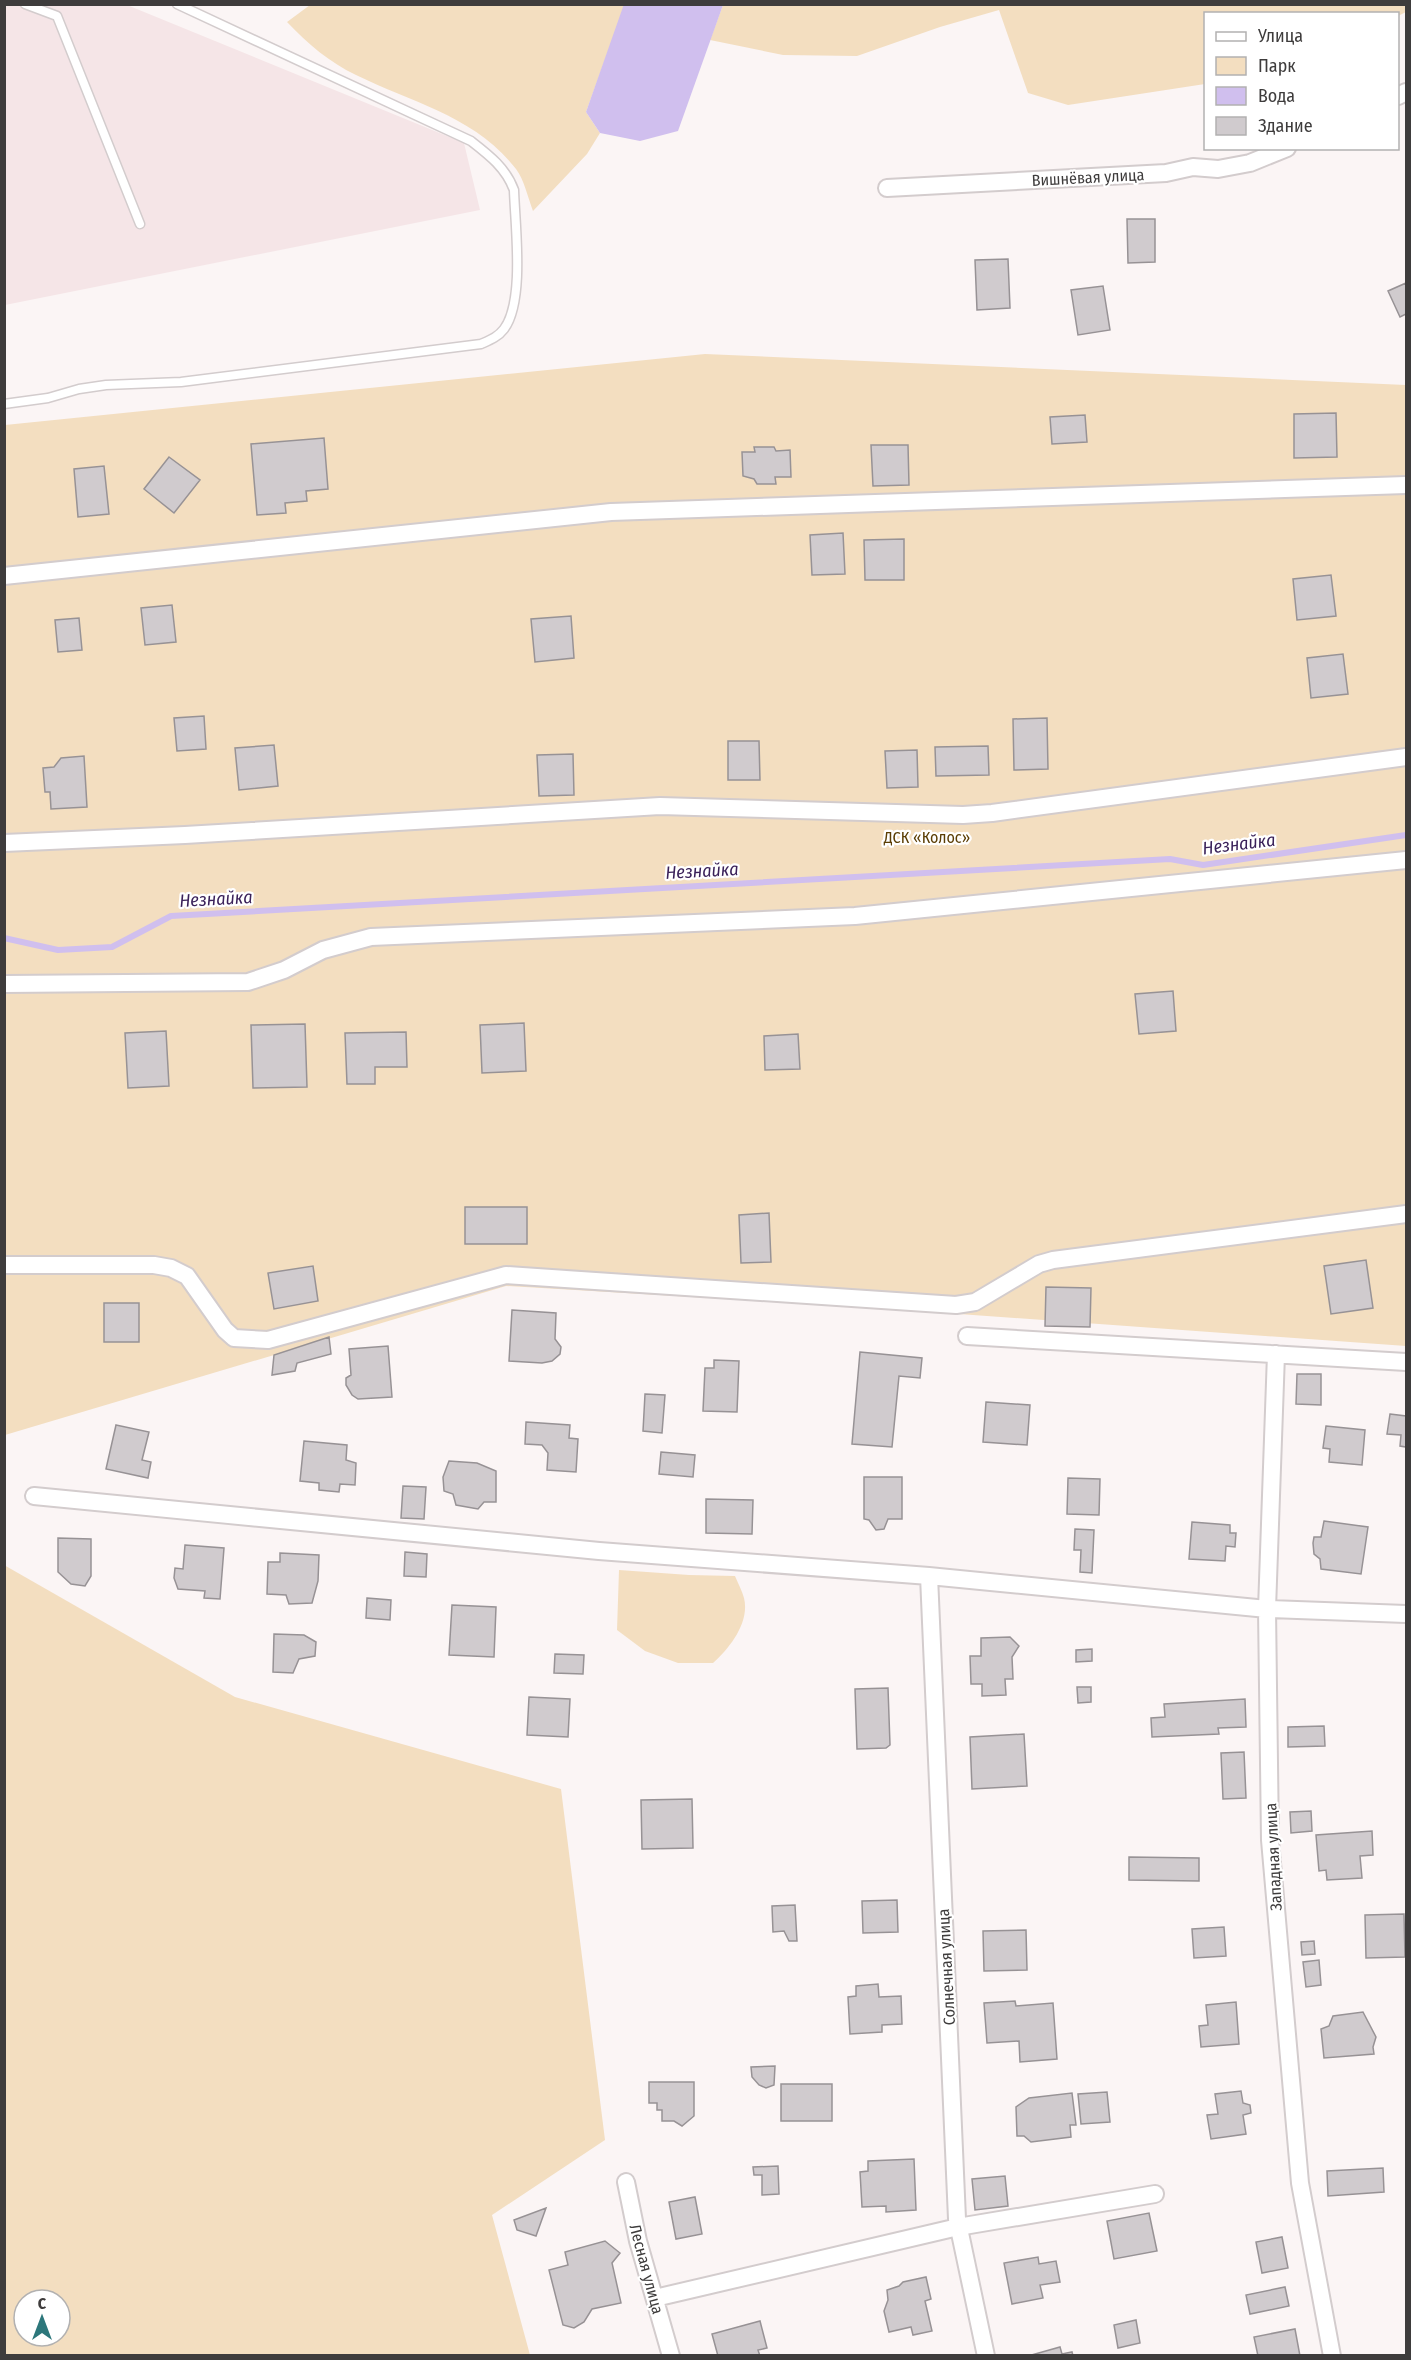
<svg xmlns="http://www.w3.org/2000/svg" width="1411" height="2360" viewBox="0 0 1411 2360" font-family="'Fira Sans Condensed',sans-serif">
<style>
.built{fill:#f5e5e7}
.green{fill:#f3dec0;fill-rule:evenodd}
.water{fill:#d0bfee}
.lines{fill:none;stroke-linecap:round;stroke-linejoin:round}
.stream{stroke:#d0bfee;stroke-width:6}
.building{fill:#d0cbce;stroke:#979295;stroke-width:1.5}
.lane-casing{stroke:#d3cccd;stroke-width:11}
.street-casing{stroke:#d3cccd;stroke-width:20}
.lane{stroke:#fff;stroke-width:8}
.street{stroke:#fff;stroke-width:16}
.labels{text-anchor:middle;stroke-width:4.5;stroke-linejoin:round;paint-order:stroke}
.street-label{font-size:16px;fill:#3e3c3c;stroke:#fff}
.park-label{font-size:16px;fill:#5b3e05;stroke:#fff}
.water-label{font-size:18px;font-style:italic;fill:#3a2159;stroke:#fff}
</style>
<rect width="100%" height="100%" fill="#fbf5f5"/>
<path class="built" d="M5 5H127L464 143 480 210 5 305Z"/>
<path class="green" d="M310 5H625L586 112 600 133 587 154 533 211C528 198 524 179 516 169 475 116 413 103 356 75 329 62 308 44 287 22Z
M723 5H1406V12L1398 16V14H1206L1205 84 1068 105 1028 93 999 10 940 27 857 56 783 55 710 40Z
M705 354 1406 385V1346L876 1308 506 1286 5 1435V425Z
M4 1565 235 1697 561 1789 605 2140 492 2215 530 2355H5ZM24 2300H60V2336H24Z
M619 1570 689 1575 735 1576C738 1583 742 1591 744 1598 750 1622 730 1648 713 1663H678L645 1651 617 1630Z"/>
<path class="water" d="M624 4 723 5 678 131 640 141 600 133 586 112Z"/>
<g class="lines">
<path class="stream" d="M4 938 58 950 112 947 171 916 1170 859 1203 865 1406 835"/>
</g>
<path class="building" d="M1127 219H1155V262L1128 263Z
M1008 259 1010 308 977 310 975 260Z
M1406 283V314L1400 317 1388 291Z
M1103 286 1110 330 1078 335 1071 290Z
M1336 413 1337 457 1294 458V414Z
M1085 415 1087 442 1052 444 1050 417Z
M324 438 328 489 306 491 307 501 285 503 286 513 257 515 251 444Z
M871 445H908L909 485 873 486Z
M754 447H774L776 451 790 450 791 477H775L776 484H757L754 479 743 476 742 452H755Z
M169 457 200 480 174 513 144 489Z
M104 466 109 514 78 517 74 469Z
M843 533 845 574 812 575 810 535Z
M904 539V580H865L864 540Z
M1331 575 1336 616 1297 620 1293 579Z
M172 605 176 642 145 645 141 608Z
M571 616 574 658 535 662 531 619Z
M79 618 82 650 58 652 55 620Z
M1343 654 1348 694 1311 698 1307 658Z
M204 716 206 749 177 751 174 718Z
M1047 718 1048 769 1014 770 1013 719Z
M728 741H759L760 780H728Z
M274 745 278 786 239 790 235 748Z
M988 746 989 775 936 776 935 747Z
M917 750 918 787 887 788 885 751Z
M573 754 574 795 539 796 537 755Z
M84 756 87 807 51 809 50 792H45L43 768 54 767 61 758Z
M1173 991 1176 1031 1139 1034 1135 994Z
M524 1023 526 1071 482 1073 480 1025Z
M305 1024 307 1087 253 1088 251 1025Z
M166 1031 169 1086 128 1088 125 1033Z
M406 1032 407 1067H375V1084H347L345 1033Z
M798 1034 800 1069 765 1070 764 1036Z
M465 1207H527V1244H465Z
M769 1213 771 1262 741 1263 739 1215Z
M1366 1260 1373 1308 1331 1314 1324 1266Z
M313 1266 318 1301 274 1309 268 1273Z
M1046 1287 1091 1288 1090 1327 1045 1326Z
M104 1303H139V1342H104Z
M512 1310 556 1313 555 1339 561 1347 560 1354 552 1361 542 1363 509 1361Z
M329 1337 331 1354 297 1363 295 1371 272 1375 274 1355Z
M388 1346 392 1397 358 1399 352 1395 346 1385V1378L351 1375 349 1349Z
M860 1352 922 1358 920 1378 899 1376 892 1447 852 1444Z
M714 1360 739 1361 737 1412 703 1411 705 1368H714Z
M1297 1374H1321V1405L1296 1404Z
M645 1394 665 1395 662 1433 643 1431Z
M986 1402 1030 1405 1027 1445 983 1442Z
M1390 1414 1406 1416V1447L1400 1446 1401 1435 1387 1434Z
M526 1422 570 1425 569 1438 578 1439 576 1472 547 1470 548 1453 542 1445 525 1444Z
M116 1425 149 1432 142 1460 151 1462 148 1478 106 1469Z
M1326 1426 1365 1430 1362 1465 1329 1462 1330 1449 1323 1448Z
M304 1441 347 1445 346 1460 356 1463 355 1485 340 1484 339 1492 319 1490V1483L300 1481Z
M661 1452 695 1455 693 1477 659 1474Z
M449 1461 477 1463 496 1471V1502H484L478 1509 456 1505 453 1494 444 1491 443 1477Z
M864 1477H902V1519H888L884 1529 876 1530 869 1520 864 1519Z
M1068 1478 1100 1479 1099 1515 1067 1514Z
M403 1486 426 1487 424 1519 401 1518Z
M706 1499 753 1500 752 1534 706 1533Z
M1324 1521 1368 1527 1361 1574 1321 1569 1320 1559 1314 1554 1313 1543 1314 1537H1321Z
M1192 1522 1230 1525V1533H1236L1235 1547 1226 1546 1225 1561 1189 1559Z
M1075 1529 1094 1530 1092 1573 1080 1572 1081 1550H1074Z
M58 1538 91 1539V1576L85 1586 71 1584 58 1572Z
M185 1545 224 1548 220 1599 204 1598 205 1591 178 1589 174 1578 175 1568 183 1569Z
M405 1552 427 1554 426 1577 404 1576Z
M280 1553 319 1555 318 1581 312 1603 289 1604 286 1595 267 1594 268 1562H280Z
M367 1598 391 1600 390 1620 366 1618Z
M452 1605 496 1607 494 1657 449 1655Z
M274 1634 304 1635 316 1642 315 1656 299 1659 293 1673 273 1672Z
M1010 1637 1019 1646 1012 1657 1013 1679H1005L1006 1695 982 1696V1684H971L970 1656H981V1638Z
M1092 1649V1661L1076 1662V1650Z
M555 1654 584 1655 583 1674 554 1673Z
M1077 1687H1091V1702L1078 1703Z
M888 1688 890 1745 886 1748 857 1749 855 1689Z
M529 1697 570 1699 568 1737 527 1735Z
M1245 1699 1246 1727 1218 1728 1219 1734 1152 1737 1151 1718 1165 1717 1164 1704Z
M1324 1726 1325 1746 1288 1747V1727Z
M1024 1734 1027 1786 972 1789 970 1737Z
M1244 1752 1246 1798 1223 1799 1221 1753Z
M692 1799 693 1848 642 1849 641 1800Z
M1311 1811 1312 1831 1291 1833 1290 1812Z
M1372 1831 1373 1855 1360 1856 1362 1878 1327 1880 1326 1870 1319 1871 1316 1835Z
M1129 1857 1199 1858V1881L1129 1880Z
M897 1900 898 1932 863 1933 862 1901Z
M795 1905 797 1941H789L784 1931 773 1932 772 1906Z
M1404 1914 1405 1957 1366 1958 1365 1915Z
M1224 1927 1226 1956 1194 1958 1192 1929Z
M1026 1930 1027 1970 984 1971 983 1931Z
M1314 1941 1315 1954 1302 1955 1301 1942Z
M1319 1960 1321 1985 1306 1987 1303 1962Z
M878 1984 879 1997 901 1996 902 2024 882 2025V2032L850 2034 848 1997 856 1996V1986Z
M1015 2001 1016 2006 1053 2003 1057 2059 1020 2062 1019 2041 987 2043 984 2003Z
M1236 2002 1239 2044 1201 2047 1199 2026 1208 2025 1206 2005Z
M1363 2012 1376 2037 1373 2047 1374 2054 1324 2058 1321 2029 1329 2026 1333 2016Z
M775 2066 774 2085 766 2088 759 2085 752 2077 751 2067Z
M649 2082H694V2116L682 2126 674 2121H662V2110H657V2103H649Z
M781 2084H832V2121H781Z
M1241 2091 1243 2103 1250 2105 1251 2113 1243 2115 1246 2134 1211 2139 1207 2115 1218 2114 1215 2094Z
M1107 2092 1110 2122 1081 2124 1078 2094Z
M1072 2093 1076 2125H1070L1071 2137 1031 2142 1024 2136H1017L1016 2107 1029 2098Z
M914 2159 916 2210 886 2212V2206L862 2207 860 2172 868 2171V2161Z
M778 2166 779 2194 762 2195V2175H754L753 2167Z
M1383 2168 1384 2192 1328 2196 1327 2171Z
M1005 2176 1008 2206 975 2210 972 2179Z
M695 2197 702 2234 676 2239 669 2202Z
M546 2208 536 2236 517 2230 514 2220Z
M1149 2213 1157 2251 1114 2259 1107 2221Z
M1282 2237 1288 2268 1262 2273 1256 2242Z
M605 2241 620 2253 612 2263 621 2303 592 2309 584 2322 574 2328 563 2325 549 2270 568 2265 565 2252Z
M1038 2257 1039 2264 1056 2261 1060 2282 1040 2285 1043 2298 1012 2304 1004 2263Z
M926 2277 931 2299 925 2301 932 2331 913 2335 911 2327 889 2332 884 2311 888 2300 887 2290 899 2286 903 2282Z
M1285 2287 1289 2306 1250 2314 1246 2295Z
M1136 2320 1140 2343 1118 2348 1114 2325Z
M760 2321 767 2348 758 2350 760 2356H718L712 2334Z
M1295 2329 1300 2356H1258L1254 2337Z
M1060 2347 1062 2354 1072 2352 1073 2356H1028Z"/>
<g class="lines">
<g class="lane-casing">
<path id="lane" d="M25 4 57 16 140 224
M4 404 48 398 79 389 106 385 181 382 481 344C490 340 498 337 504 329 525 301 515 225 514 190 506 168 489 155 471 141L177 4"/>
</g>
<g class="street-casing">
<path id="street" d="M1398 96 1406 92
M887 188 1166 173 1193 167 1218 169 1250 163 1287 148
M4 576 611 512 1406 485
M4 843 185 835 660 806 963 815 992 813 1406 757
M4 984 248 982 284 970 323 950 371 937 855 916 1406 860
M4 1265H154L171 1268 187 1276 225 1330 234 1338 268 1340 506 1275 956 1305 975 1302 1039 1264 1053 1260 1406 1214
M967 1336 1406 1362
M1276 1354 1267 1609 1270 1840 1300 2183 1332 2356
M34 1496 599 1551 929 1576 1267 1609 1406 1614
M929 1576 957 2219 986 2356
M626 2182 638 2241 671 2356
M655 2298 958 2227 1155 2194"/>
</g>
<use href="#lane" class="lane"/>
<use href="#street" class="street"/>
</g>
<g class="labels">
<g class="street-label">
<text transform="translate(1088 177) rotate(-3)" y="6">Вишнёвая улица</text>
<text transform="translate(1273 1857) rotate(-93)" y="6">Западная улица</text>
<text transform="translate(946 1967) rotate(-93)" y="6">Солнечная улица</text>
<text transform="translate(647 2269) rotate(75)" y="6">Лесная улица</text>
</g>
<g class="park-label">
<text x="927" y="843">ДСК «Колос»</text>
</g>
<g class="water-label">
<text transform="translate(1239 844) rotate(-7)" y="6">Незнайка</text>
<text transform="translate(702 871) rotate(-3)" y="6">Незнайка</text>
<text transform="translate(216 899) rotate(-3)" y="6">Незнайка</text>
</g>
</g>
<rect width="1411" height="2360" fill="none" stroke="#3e3c3c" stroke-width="12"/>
<rect x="1204" y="12" width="195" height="138" fill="#ffffff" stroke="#b2b1b1" stroke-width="1.5"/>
<rect x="1216" y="32" width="30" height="9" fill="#ffffff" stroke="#b2b1b1" stroke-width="1.5"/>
<text x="1258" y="42" font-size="18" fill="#3e3c3c">Улица</text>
<rect x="1216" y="57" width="30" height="18" fill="#f3dec0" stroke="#b2b1b1" stroke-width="1.5"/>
<text x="1258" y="72" font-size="18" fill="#3e3c3c">Парк</text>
<rect x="1216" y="87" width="30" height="18" fill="#d0bfee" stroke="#b2b1b1" stroke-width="1.5"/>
<text x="1258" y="102" font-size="18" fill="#3e3c3c">Вода</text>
<rect x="1216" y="117" width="30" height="18" fill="#d0cbce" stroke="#b2b1b1" stroke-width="1.5"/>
<text x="1258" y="132" font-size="18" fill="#3e3c3c">Здание</text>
<g transform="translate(42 2318)"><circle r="28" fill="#ffffff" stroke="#b2b1b1" stroke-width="1.5"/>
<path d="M0-4.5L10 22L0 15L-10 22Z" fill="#2d777b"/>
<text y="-9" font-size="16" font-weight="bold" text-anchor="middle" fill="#3e3c3c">С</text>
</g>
</svg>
